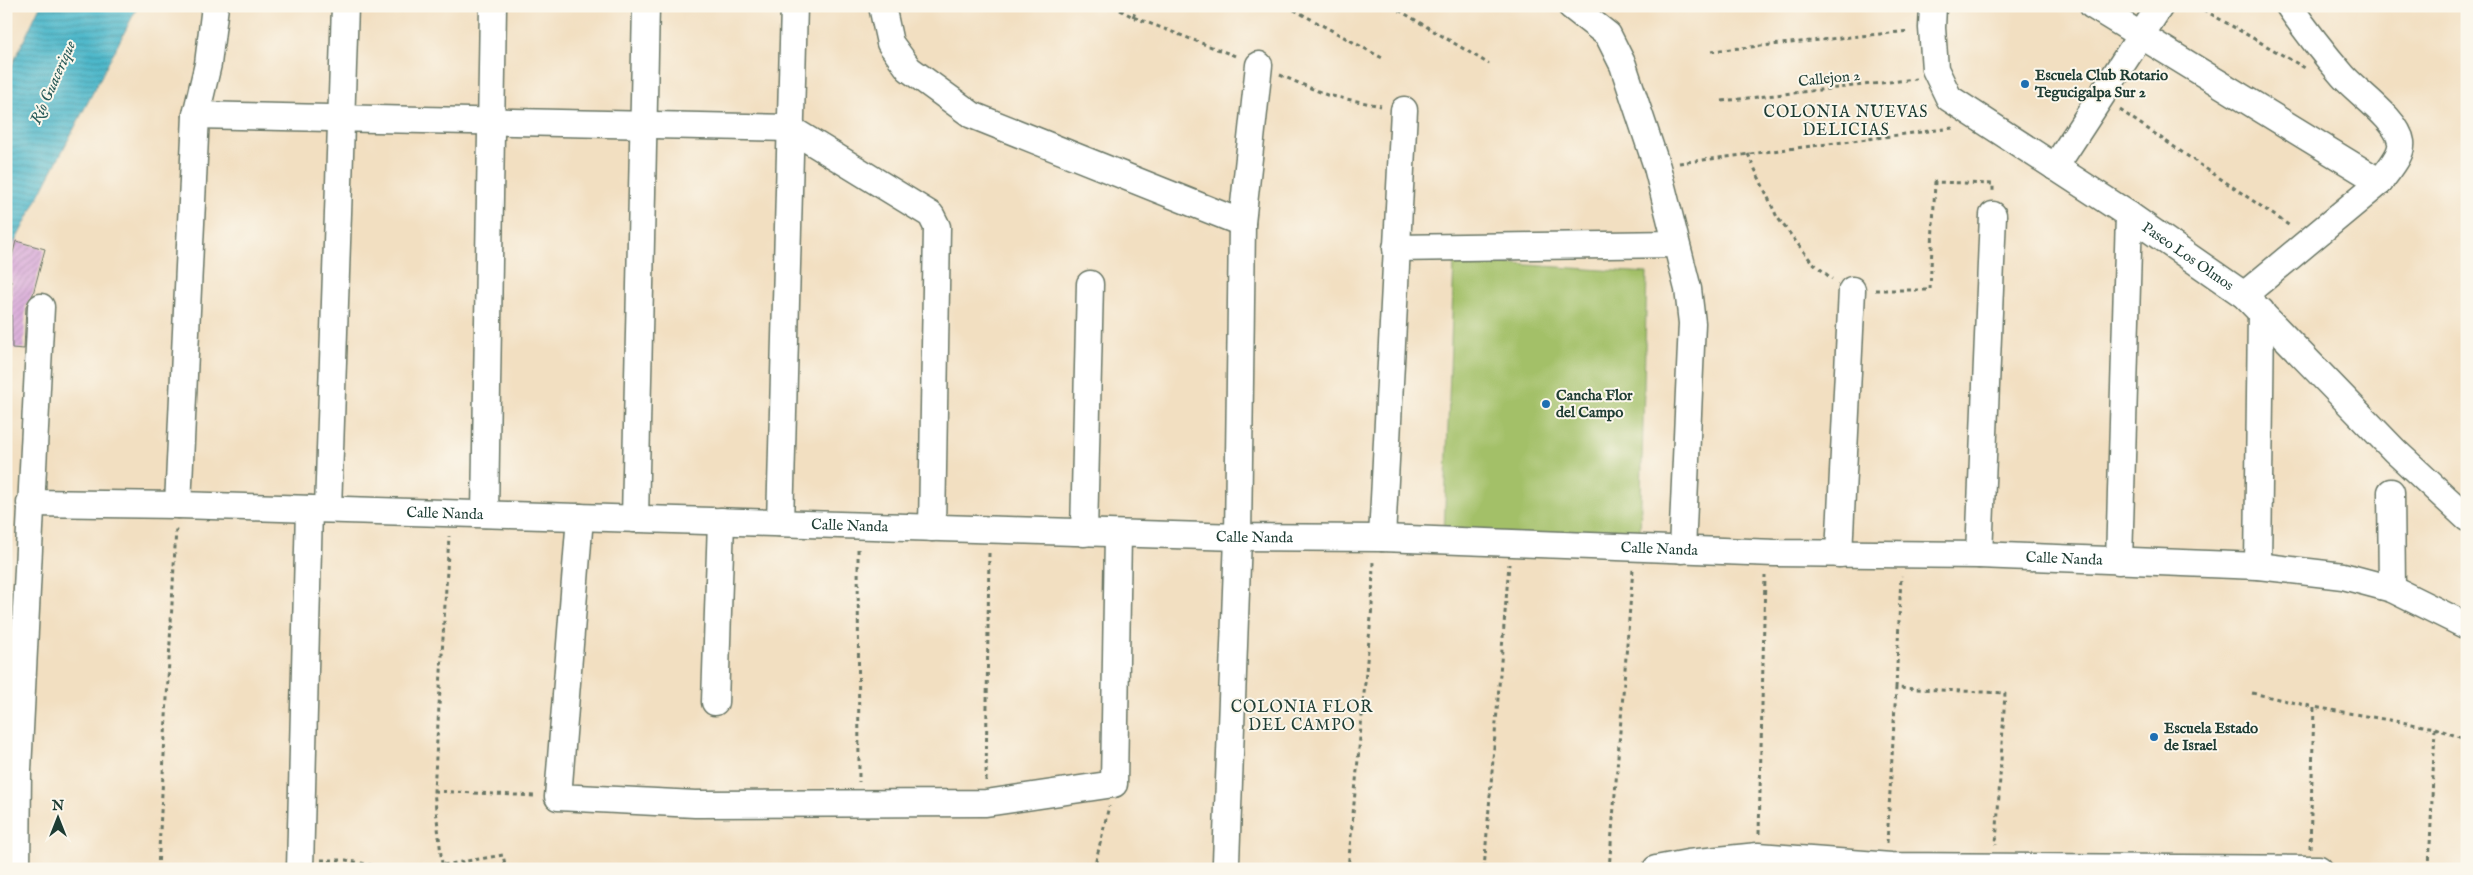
<svg xmlns="http://www.w3.org/2000/svg" width="2473" height="875" viewBox="0 0 2473 875" font-family="'IM FELL English',serif">
<style>
.grass{fill:#a3c067;stroke:#617e4e}
.water{fill:url(#water-rules);stroke:#367a7f}
.building{fill:url(#building-hatch)}
.lines{fill:none;stroke-linecap:round;stroke-linejoin:round}
.minor-casing{stroke:#697665;stroke-width:29}
.path{stroke:#697665;stroke-width:3;stroke-dasharray:4 4;stroke-linecap:butt}
.minor{stroke:#fff;stroke-width:26}
.poi-dot{fill:#1f6fb2;stroke:#fbf7ec;stroke-width:2}
.labels{text-anchor:middle;stroke-width:4;stroke-linejoin:round;paint-order:stroke}
.poi-label{font-size:15px;font-weight:bold;fill:#1f3d34;stroke:#fbf7ec;text-anchor:start}
.street-label{font-size:15px;fill:#1f3d34;stroke:#fbf7ec}
.water-label{font-size:16px;font-style:italic;fill:#2a5c5a;stroke:#fbf7ec}
.neighbourhood-label{font-size:16px;letter-spacing:1px;fill:#1f3d34;stroke:#fbf7ec}
</style>
<defs>
<pattern id="water-rules" width="6" height="5" patternUnits="userSpaceOnUse" patternTransform="scale(1.25)"><rect width="6" height="5" fill="#4cb7ca"/><path d="M0 2.5h6" fill="none" stroke="#3f96a5"/></pattern>
<pattern id="building-hatch" width="6" height="6" patternUnits="userSpaceOnUse" patternTransform="scale(1.25)"><rect width="6" height="6" fill="#d39dd6"/><path d="M-1 1l2-2M0 6l6-6M5 7l2-2" fill="none" stroke="#ab81ae"/></pattern>
</defs>
<rect width="100%" height="100%" fill="#fbf7ec"/>
<filter id="ink" filterUnits="userSpaceOnUse"><feTurbulence type="fractalNoise" baseFrequency=".02" numOctaves="2"/><feDisplacementMap in="SourceGraphic" scale="10" xChannelSelector="R" yChannelSelector="G"/><feConvolveMatrix kernelMatrix="1 2 1 2 8 2 1 2 1" color-interpolation-filters="sRGB"/></filter>
<filter id="wash" filterUnits="userSpaceOnUse"><feTurbulence type="fractalNoise" baseFrequency=".0096" numOctaves="4" result="noise"/><feDisplacementMap in="SourceGraphic" scale="20" xChannelSelector="R" yChannelSelector="G"/><feGaussianBlur stdDeviation="1.12" result="paint"/><feColorMatrix in="noise" values="0 0 0 0 0 0 0 0 0 0 0 0 0 0 0 0 0 1.4 0 .05"/><feComposite in="paint" operator="in"/></filter>
<g filter="url(#wash)">
<rect width="100%" height="100%" fill="#f2dfc1"/>
<path class="grass" d="M1454 260 1647 273 1640 537 1444 535Z"/>
<path class="water" d="M40 6H138L6 259V78Z"/>
<g id="blocks">
<path class="building" d="M16 241 45 249 33 294 26 306 24 349 12 348 11 281 6 280Z"/>
</g>
</g>
<g filter="url(#ink)">
<use href="#blocks" fill-opacity="0" stroke="#697665" stroke-width="1"/>
<g class="lines">
<g class="minor-casing">
<g id="minor">
<path d="M882 6 890 43 909 69 972 115 1242 223"/>
<path d="M1571 6 1608 35 1623 65 1657 167 1688 289 1692 323 1682 550"/>
<path id="s1" d="M1933 6 1932 28 1935 69 1949 98 2129 215 2244 295 2395 451 2467 518"/>
<path d="M2093 6 2380 182C2387 171 2403 155 2401 142 2398 120 2358 93 2343 76 2324 54 2306 31 2289 6"/>
<path d="M196 115 789 128 931 215 937 227 932 528"/>
<path d="M2055 167 2160 6"/>
<path d="M1396 248 1676 244"/>
<path d="M2244 295 2380 182"/>
<path d="M2391 492 2392 589"/>
<path id="s2" d="M30 503 178 505 1238 537 1382 538 1775 553 1979 555 2258 566 2343 576 2392 589 2467 626"/>
<path d="M178 505 196 115 208 64 215 6"/>
<path d="M328 509 345 6"/>
<path d="M485 514 493 6"/>
<path d="M580 517 558 797 695 804 986 803 1114 784 1118 534"/>
<path d="M635 519 646 6"/>
<path d="M780 523 794 6"/>
<path d="M1084 533 1090 284"/>
<path d="M1382 538 1404 110"/>
<path d="M1839 554 1852 290"/>
<path d="M1979 555 1993 215"/>
<path d="M2119 561 2129 215"/>
<path d="M2258 566 2261 311"/>
<path d="M715 702 721 521"/>
<path d="M1226 862 1238 537 1242 223 1259 65"/>
<path d="M17 869 18 770 41 307"/>
<path d="M300 869 309 509"/>
<path d="M1656 869 1688 863 1758 856 1891 866 2319 869"/>
</g>
</g>
<path class="path" d="M1113 6 1133 17 1238 57
M1287 6 1384 59
M1392 6 1489 64
M2197 6 2305 68
M1133 17 1138 6
M1711 51 1910 31
M1280 75 1327 95 1381 106
M1722 101 1916 79
M2120 110 2290 226
M1748 154 1777 217 1811 261 1832 279
M1679 163 1953 128
M1875 290H1930L1935 182 1993 184V194
M858 549 859 782
M1896 688 1901 576
M2252 693 2314 707
M2435 728 2467 740
M986 781 989 553
M434 791 536 796
M1759 834 1765 576
M1887 843 1896 688 2005 693 1996 845
M2310 848 2314 707 2435 728 2429 869
M321 860H346L390 869
M442 864 434 791 449 536
M158 869 176 528
M420 869 503 855 506 869
M1094 869 1109 806
M1348 869 1372 606 1373 561
M1484 869 1509 564
M1609 869 1633 569"/>
<use href="#minor" class="minor"/>
</g>
</g>
<g class="poi-dot">
<circle cx="2025" cy="84" r="5"/>
<circle cx="1546" cy="404" r="5"/>
<circle cx="2154" cy="737" r="5"/>
</g>
<g class="labels">
<g class="poi-label">
<text x="2035" y="80">Escuela Club Rotario<tspan x="2035" dy="17">Tegucigalpa Sur 2</tspan></text>
<text x="1556" y="400">Cancha Flor<tspan x="1556" dy="17">del Campo</tspan></text>
<text x="2164" y="733">Escuela Estado<tspan x="2164" dy="17">de Israel</tspan></text>
</g>
<g class="street-label">
<text transform="translate(1829 78) rotate(-6)" y="5">Callejon 2</text>
<text dy="5" stroke="none"><textPath href="#s1" startOffset="382">Paseo Los Olmos</textPath></text>
<text dy="5" stroke="none"><textPath href="#s2" startOffset="415">Calle Nanda</textPath></text>
<text dy="5" stroke="none"><textPath href="#s2" startOffset="820">Calle Nanda</textPath></text>
<text dy="5" stroke="none"><textPath href="#s2" startOffset="1225">Calle Nanda</textPath></text>
<text dy="5" stroke="none"><textPath href="#s2" startOffset="1630">Calle Nanda</textPath></text>
<text dy="5" stroke="none"><textPath href="#s2" startOffset="2035">Calle Nanda</textPath></text>
</g>
<g class="water-label">
<text transform="translate(52 82) rotate(-66)" y="6">Río Guacerique</text>
</g>
<g class="neighbourhood-label">
<text x="1846" y="117">COLONIA NUEVAS<tspan x="1846" dy="18">DELICIAS</tspan></text>
<text x="1302" y="712">COLONIA FLOR<tspan x="1302" dy="18">DEL CAMPO</tspan></text>
</g>
</g>
<rect width="2473" height="875" fill="none" stroke="#fbf7ec" stroke-width="25"/>
<g transform="translate(58 818)" stroke="#fbf7ec" stroke-width="4" paint-order="stroke">
<path d="M0-4L9 19L0 12L-9 19Z" fill="#1f3d34"/>
<text y="-8" font-size="14" font-weight="bold" text-anchor="middle" fill="#1f3d34">N</text>
</g>
</svg>
